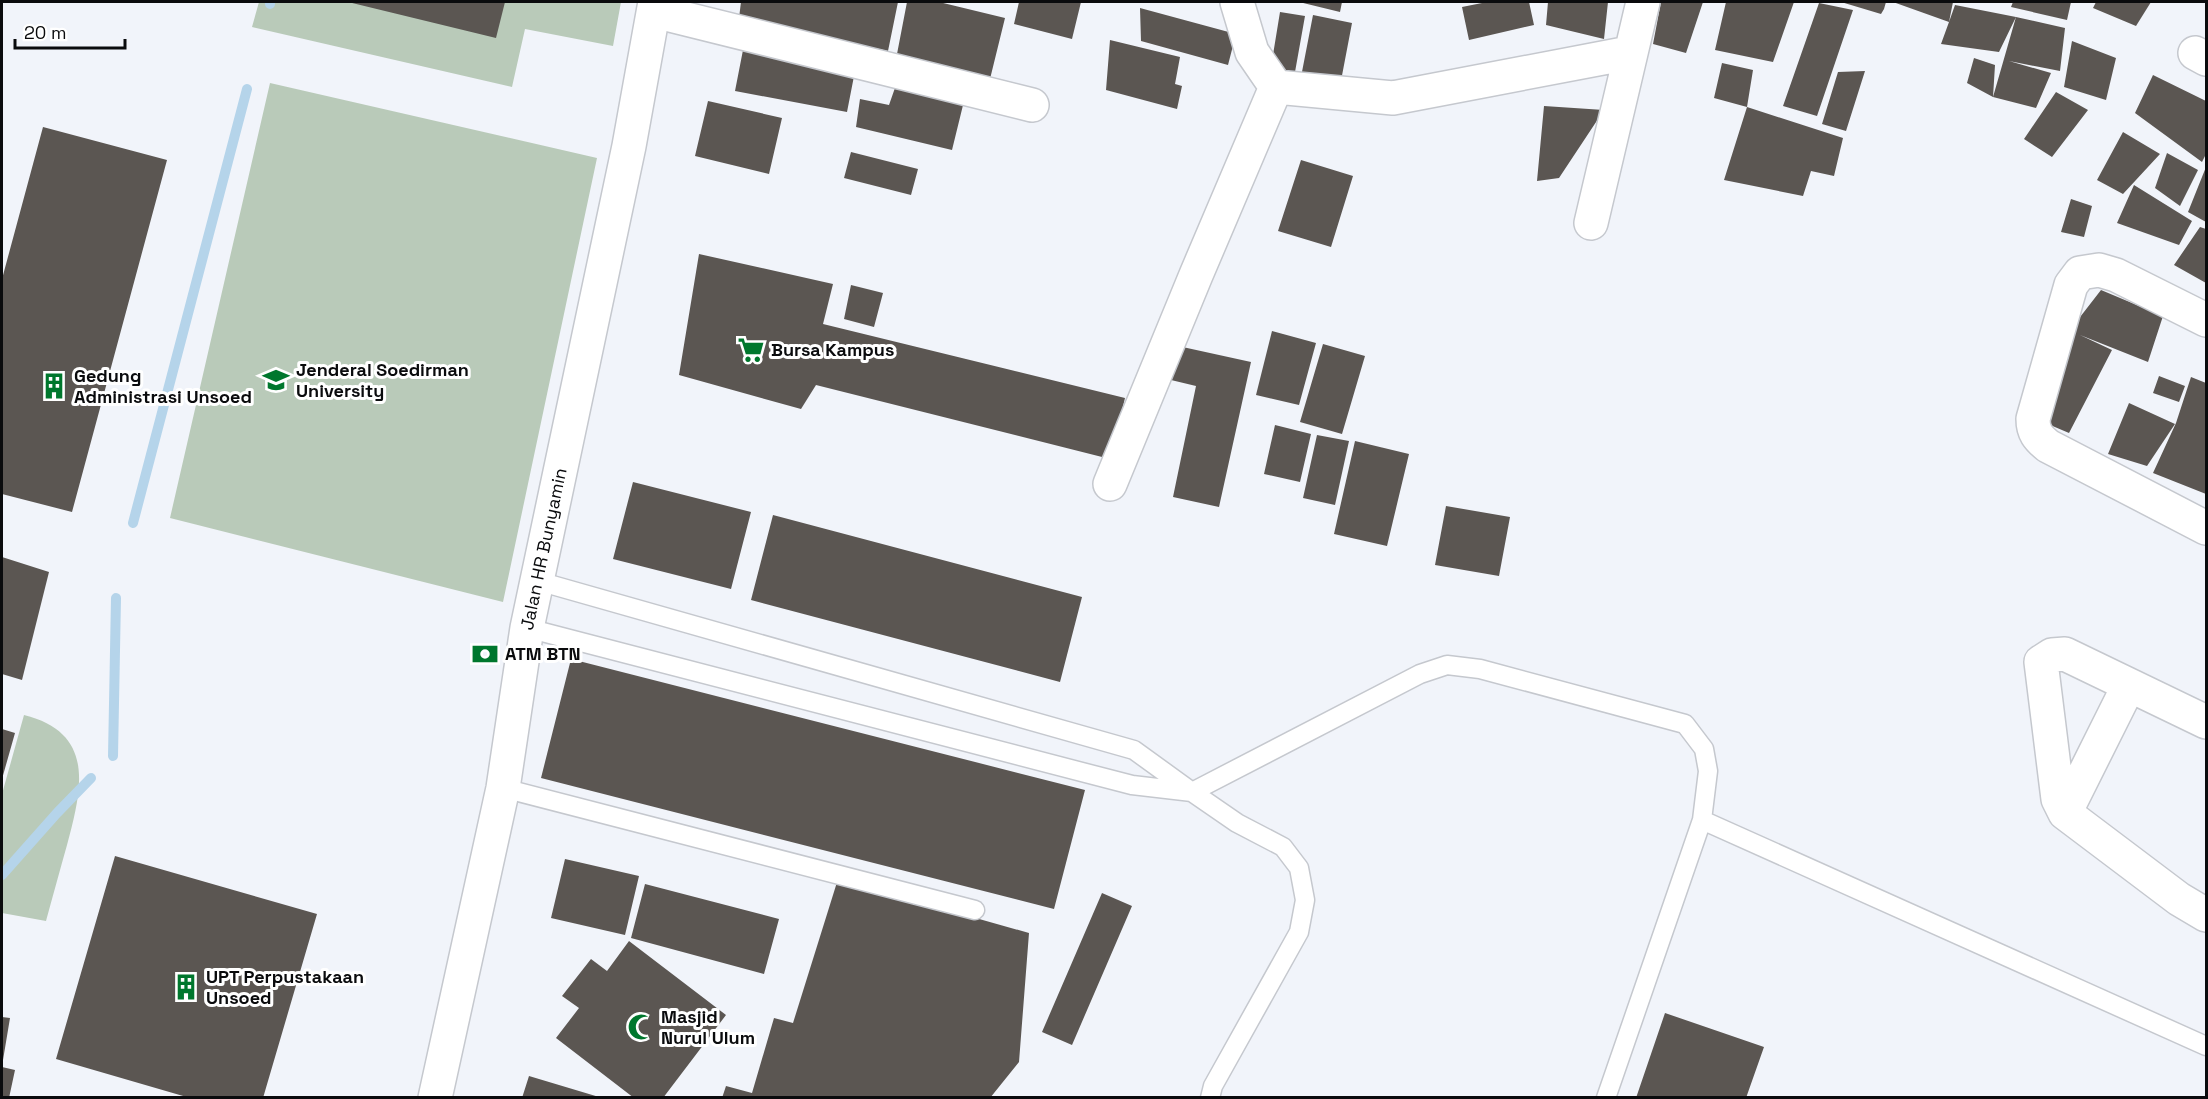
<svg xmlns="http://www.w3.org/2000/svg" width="2208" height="1099" viewBox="0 0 2208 1099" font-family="'Space Grotesk',sans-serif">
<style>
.green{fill:#b9cab9}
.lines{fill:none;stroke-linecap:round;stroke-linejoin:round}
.stream{stroke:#b5d4ea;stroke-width:10}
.building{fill:#5b5652}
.lane-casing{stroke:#c5c8ce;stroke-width:21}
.street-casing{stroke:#c5c8ce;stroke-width:36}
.secondary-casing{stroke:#c5c8ce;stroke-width:36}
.lane{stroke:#fff;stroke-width:18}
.street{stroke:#fff;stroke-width:33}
.secondary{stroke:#fff;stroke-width:33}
.labels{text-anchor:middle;stroke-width:6;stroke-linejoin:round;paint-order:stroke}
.poi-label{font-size:18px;font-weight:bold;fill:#0a0b0d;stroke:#fff;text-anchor:start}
.street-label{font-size:18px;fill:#0a0b0d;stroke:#fff}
</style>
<rect width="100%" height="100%" fill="#f1f4fa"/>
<path class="green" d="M259 2H621L613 46 525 29 512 87 252 27Z
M270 83 597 158 503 602 170 518Z
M24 715C96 733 82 789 67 845 60 870 53 895 46 921L2 913V794Z"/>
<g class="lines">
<path class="stream" d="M270 4V2
M133 523 247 89
M113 756 116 598
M2 875 57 813 91 778"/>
</g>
<path class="building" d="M348 2H505L496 38Z
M741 2H898L888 51 739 18Z
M907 2H939L1005 18 990 79 897 54Z
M1019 2H1081L1072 39 1014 24Z
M1299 2H1342L1340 12Z
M1487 2H1529L1534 25 1469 40 1462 7Z
M1548 2H1608L1604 39 1546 25Z
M1661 2H1703L1686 53 1653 44Z
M1726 2H1794L1773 62 1715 50Z
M1841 2H1886L1884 9 1881 14Z
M1893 2H1953L1949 22 1955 5 2016 17 1999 52 1941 44 1949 22Z
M2013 2H2071L2067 20 2011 7Z
M2096 2H2151L2136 26 2093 8Z
M1819 3 1853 10 1817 116 1783 106Z
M1140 8 1236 34 1228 65 1141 41Z
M1280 12 1305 16 1295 72 1271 67Z
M1313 15 1352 23 1340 86 1301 77Z
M2016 17 2065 28 2060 71 2009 61 2051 73 2036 108 1993 97Z
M1110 40 1180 57 1175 84 1182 86 1177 109 1106 90Z
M2072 41 2116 58 2106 100 2064 87Z
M743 50 855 71 847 112 735 91Z
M1974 58 1995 65 1993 97 1967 83Z
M1722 63 1753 70 1747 107 1714 98Z
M1865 71 1846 131 1822 124 1838 72Z
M2153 75 2206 101V154L2202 162 2135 113Z
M896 85 965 97 952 150 856 127 860 99 889 105Z
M2056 92 2088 110 2052 157 2024 139Z
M708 101 782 118 769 174 695 156Z
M1544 106 1604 110 1559 178 1537 181Z
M1747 107 1843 138 1834 176 1811 171 1803 196 1724 180Z
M43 127 167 160 72 512 2 494V279Z
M2123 132 2160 154 2123 194 2097 180Z
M851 152 918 169 911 195 844 178Z
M2167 153 2198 170 2180 206 2155 188Z
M1301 160 1353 176 1331 247 1278 231Z
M2206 167V222L2188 212Z
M2134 185 2192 221 2179 245 2117 223Z
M2071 199 2092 206 2084 237 2061 232Z
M2200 227 2206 229V283L2174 265Z
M699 254 833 284 823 324 1125 398 1110 459 816 385 801 409 679 375Z
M851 285 883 293 874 327 844 319Z
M2101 290 2163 316 2148 362 2080 335 2112 350 2069 433 2036 419 2070 330Z
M1272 331 1316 343 1299 405 1256 395Z
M1323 344 1365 356 1342 434 1300 422Z
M1178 346 1251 362 1219 507 1173 497 1196 386 1171 380Z
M2159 376 2185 386 2179 402 2153 393Z
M2191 377 2206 383V494L2153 473 2176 423Z
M2129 403 2175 424 2147 466 2108 454Z
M1275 425 1311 434 1300 482 1264 474Z
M1317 435 1349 441 1335 505 1303 498Z
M1355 441 1409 454 1387 546 1334 534Z
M633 482 751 512 731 589 613 559Z
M1446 506 1510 517 1499 576 1435 565Z
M773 515 1082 597 1060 682 751 600Z
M2 557 49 572 22 680 2 674Z
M571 659 1085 790 1054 909 541 778Z
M2 729 15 733 2 779Z
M115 856 317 914 263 1098H190L56 1059Z
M565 859 639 876 625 935 551 918Z
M838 879 1029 933 1019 1062 990 1098H722L726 1086 752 1093 774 1018 793 1023Z
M645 884 779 919 764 974 631 938Z
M1102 893 1132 906 1072 1045 1042 1032Z
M629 941 726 1015 663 1098H634L556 1038 579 1008 562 996 591 959 607 971Z
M1665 1013 1764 1047 1746 1098H1636Z
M2 1017 10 1018 3 1060H2Z
M2 1067 15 1070 9 1098H2Z
M529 1076 599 1097V1098H522Z"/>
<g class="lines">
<g class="lane-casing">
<path id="lane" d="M527 628 1132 785 1192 792 1134 750 538 581
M503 788 975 910
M1702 820 2206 1046
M1210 1098 1213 1086 1299 932 1305 900 1299 868 1283 847 1237 823 1192 792 1420 674 1447 665 1480 669 1685 724 1704 749 1708 771 1702 820 1606 1098"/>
</g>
<g class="street-casing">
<path id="street" d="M1237 2 1252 52 1276 87 1393 98 1629 53
M654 11 1032 105
M2195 53 2206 59
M1591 223 1643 2
M2206 320 2116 275 2099 270 2080 273 2071 285 2033 419C2033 432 2038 438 2048 446L2206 528
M1110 484 1196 275 1276 87
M2206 722 2065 654 2052 655 2041 662 2058 799 2065 813 2179 899 2206 915
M2065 813 2129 685"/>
</g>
<g class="secondary-casing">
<g id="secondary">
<path id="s1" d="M435 1098 503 788 527 628 629 146 655 2"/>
</g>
</g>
<use href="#lane" class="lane"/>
<use href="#street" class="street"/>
<use href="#secondary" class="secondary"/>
</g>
<defs>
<g id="supermarket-bare" transform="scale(2.07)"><path d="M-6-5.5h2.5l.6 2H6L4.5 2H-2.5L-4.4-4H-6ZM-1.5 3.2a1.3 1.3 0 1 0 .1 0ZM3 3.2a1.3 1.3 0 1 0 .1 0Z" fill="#00772d" stroke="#fff" stroke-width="2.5" paint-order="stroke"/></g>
<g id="university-bare" transform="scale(2.07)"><path d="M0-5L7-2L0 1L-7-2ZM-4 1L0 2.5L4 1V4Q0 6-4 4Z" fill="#00772d" stroke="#fff" stroke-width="2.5" paint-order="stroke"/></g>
<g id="building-bare" transform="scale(2.07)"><path d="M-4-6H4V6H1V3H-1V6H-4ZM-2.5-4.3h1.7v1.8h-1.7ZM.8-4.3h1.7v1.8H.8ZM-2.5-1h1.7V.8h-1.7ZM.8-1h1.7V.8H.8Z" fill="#00772d" stroke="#fff" stroke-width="2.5" paint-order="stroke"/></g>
<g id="bank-bare" transform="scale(2.07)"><path d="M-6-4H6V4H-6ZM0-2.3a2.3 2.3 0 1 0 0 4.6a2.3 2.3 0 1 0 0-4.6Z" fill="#00772d" stroke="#fff" stroke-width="2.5" paint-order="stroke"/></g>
<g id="mosque-bare" transform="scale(2.07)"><path d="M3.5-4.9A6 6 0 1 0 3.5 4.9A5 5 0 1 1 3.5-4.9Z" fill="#00772d" stroke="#fff" stroke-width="2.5" paint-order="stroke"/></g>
</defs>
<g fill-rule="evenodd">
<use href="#supermarket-bare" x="751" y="350"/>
<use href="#university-bare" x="276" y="380"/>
<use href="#building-bare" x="54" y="386"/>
<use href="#bank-bare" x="485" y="654"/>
<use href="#building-bare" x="186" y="987"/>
<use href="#mosque-bare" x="641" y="1027"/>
</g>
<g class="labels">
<g class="poi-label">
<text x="771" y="356">Bursa Kampus</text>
<text x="296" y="376">Jenderal Soedirman<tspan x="296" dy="21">University</tspan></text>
<text x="74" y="382">Gedung<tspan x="74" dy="21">Administrasi Unsoed</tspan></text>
<text x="505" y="660">ATM BTN</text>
<text x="206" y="983">UPT Perpustakaan<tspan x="206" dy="21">Unsoed</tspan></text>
<text x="661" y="1023">Masjid<tspan x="661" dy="21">Nurul Ulum</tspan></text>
</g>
<g class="street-label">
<text dy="6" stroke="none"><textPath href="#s1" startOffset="560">Jalan HR Bunyamin</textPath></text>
</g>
</g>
<rect width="2208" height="1099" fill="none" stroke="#0a0b0d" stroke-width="6"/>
<path d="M15 39v9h110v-9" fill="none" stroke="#0a0b0d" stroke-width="3"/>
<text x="24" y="39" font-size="18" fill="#0a0b0d" stroke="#ffffff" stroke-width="4.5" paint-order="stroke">20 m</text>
</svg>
